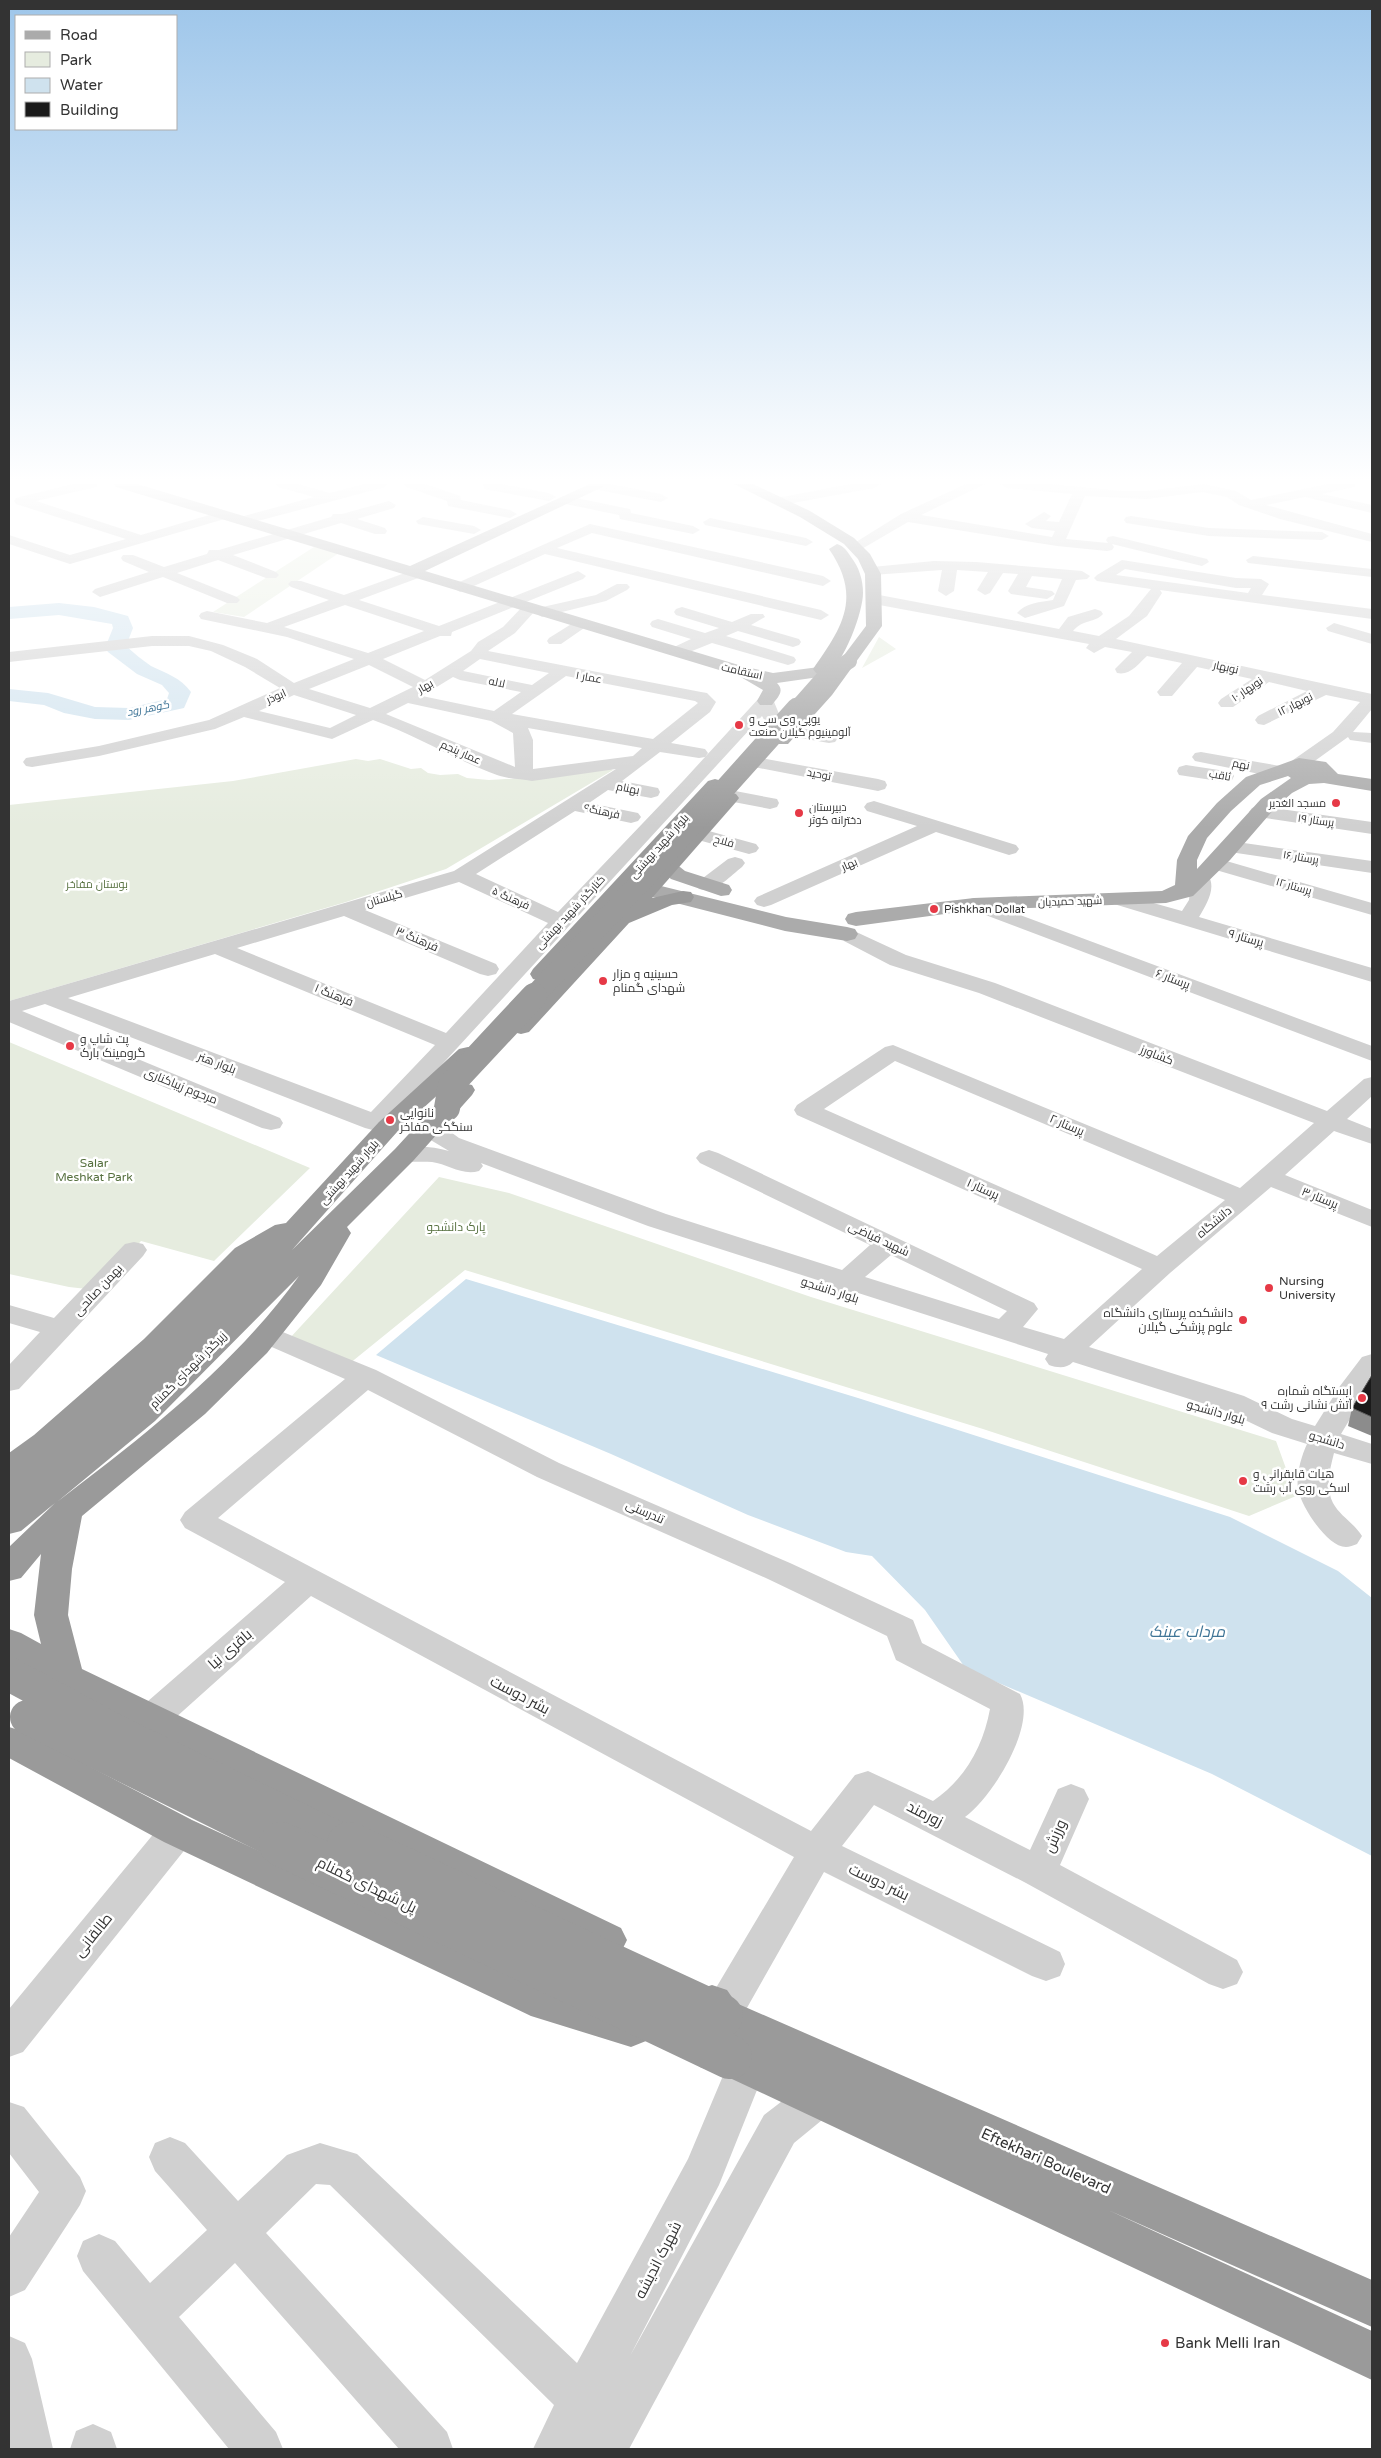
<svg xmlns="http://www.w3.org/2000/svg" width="1381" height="2458" viewBox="0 0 1381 2458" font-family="'Varela Round',Cairo,sans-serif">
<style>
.green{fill:#e6ecdf}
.water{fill:#cfe2ee}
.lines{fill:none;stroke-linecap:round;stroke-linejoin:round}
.river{fill:#cfe2ee;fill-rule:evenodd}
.minor{fill:#d0d0d0;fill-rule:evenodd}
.major{fill:#ababab;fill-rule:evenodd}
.highway{fill:#9a9a9a;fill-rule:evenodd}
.highway-bridge-far4{stroke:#9a9a9a;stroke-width:16}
.highway-bridge-far3{stroke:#9a9a9a;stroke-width:21}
.highway-bridge-far2{stroke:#9a9a9a;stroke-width:26}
.highway-bridge-far1{stroke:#9a9a9a;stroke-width:34}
.highway-bridge{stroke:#9a9a9a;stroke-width:44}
.wall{fill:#8c8c8c}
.building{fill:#1a1a1a;stroke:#5f5f5f}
.poi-dot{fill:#e63946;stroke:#fff;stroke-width:2}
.labels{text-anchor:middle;stroke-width:5;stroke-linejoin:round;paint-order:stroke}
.far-street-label{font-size:11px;fill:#333;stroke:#fff}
.far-water-label{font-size:11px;font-style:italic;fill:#3f7597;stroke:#fff}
.far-poi-label{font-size:11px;fill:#333;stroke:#fff;text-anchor:start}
.far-park-label{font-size:11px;fill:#56703f;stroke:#fff}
.street-label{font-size:12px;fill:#333;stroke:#fff}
.poi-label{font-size:12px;fill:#333;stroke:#fff;text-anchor:start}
.park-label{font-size:12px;fill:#56703f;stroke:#fff}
.near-street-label{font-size:15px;fill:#333;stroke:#fff}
.near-poi-label{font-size:15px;fill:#333;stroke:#fff;text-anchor:start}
.near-water-label{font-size:16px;font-style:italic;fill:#3f7597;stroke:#fff}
</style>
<rect width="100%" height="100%" fill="#fff"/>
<path class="green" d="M314 547 339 553 244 617 213 612Z
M879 637 896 649 862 668Z
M356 759 368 761 380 759 411 769 421 768 428 773 440 775 458 774 467 778 489 780 526 778 608 768 613 770 446 869 346 902 9 1001V805L233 781Z
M9 1042 310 1168 214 1261 141 1241 96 1290 69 1287 9 1274Z
M439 1177 509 1193 811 1297 1276 1441 1296 1496 1249 1516 983 1429 465 1270 349 1364 289 1339Z"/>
<path class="water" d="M466 1279 858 1398 1230 1517 1338 1571 1372 1598V1856L1212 1774 966 1669 925 1610 872 1556 846 1552 748 1515 611 1454 376 1355Z"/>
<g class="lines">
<path class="river" d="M59 603 94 607 128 616 133 628 126 646C134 653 142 660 151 666 167 674 180 677 191 692L184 708 129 720 95 719 64 713 44 705 9 701V689L48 693 95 707 129 708 167 699 169 693 162 685 137 674 108 652 105 648 113 628 112 624 59 615 9 619V607Z"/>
<path class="minor" d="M73 484H98L96 487 36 501 141 535 223 511 230 515 228 518 70 564 9 544V535L70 555 126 539 16 504 14 501 16 498Z
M276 484H298L330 493 364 484H387L385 487 247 524H237L235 521 237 518 314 497 278 487Z
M404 484H425L460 496 461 500 510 510 517 514 510 518 448 506 447 501 406 487Z
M483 484H501L549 493 556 497 549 501 484 489Z
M592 484H610L661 494 668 498 661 502 593 489Z
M851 484H881L874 488 782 505 775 501 782 497Z
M966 484H985L921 515 1052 537 1055 531 1032 528 1025 524 1044 512 1051 516 1046 521 1059 522 1072 494 1007 488 1000 484H1051L1121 491H1147L1203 484 1236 491 1251 500 1328 484H1356L1354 487 1322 494 1372 505V513L1305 497 1266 505 1372 534V542L1280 519 1239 505 1227 497 1202 492 1147 499 1085 496 1066 539 1108 543 1106 540 1108 537 1113 536 1207 559 1209 562 1202 566 1112 544 1114 547 1112 550 1107 551 1057 546 908 522 860 550 855 551 848 547 901 514Z
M566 496 630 509 631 513 693 526 700 530 693 534 620 519 619 515 561 503 559 500 561 497Z
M389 501 396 505 394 508 357 519 385 528 387 531 385 534H375L341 523 233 555 276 572 279 575 276 578H266L218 560 177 573 237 597 240 600 237 603H227L163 577 100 597 92 592 95 589 149 572 123 561 121 558 123 555H133L164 567 207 554 209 550H219L331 517 333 514H342Z
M1131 516 1209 528 1322 532 1329 536 1322 540 1209 536 1126 523 1124 520 1126 517Z
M423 517 474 526 481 530 474 534 418 524 416 521Z
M710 518 806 538 813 542 806 546 705 525 703 522Z
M590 524 823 576 831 581 823 586 592 533 557 548 821 610 829 615 821 620 545 554 465 590 460 592 452 587 455 584Z
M1253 556 1372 569V577L1248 563 1246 560Z
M1122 560 1236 578 1261 579 1269 584 1262 595 1372 609V619L1160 590 1162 593 1147 616 1116 639 1372 694V709L1353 732 1372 733V743L1350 740 1348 737 1305 768H1293L1290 764 1293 760 1333 732 1360 702 1326 695 1264 725 1258 724 1255 720 1258 716 1307 691 1269 682 1233 707H1221L1218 703 1221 699 1252 679 1197 667 1172 696H1160L1157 692 1182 663 1147 656C1138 664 1130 676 1117 673L1115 669 1132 652 1105 647 1094 653 1086 648 1089 644 874 604 866 599 874 594 1059 629 1068 617 1095 609 1101 611 1103 614C1095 623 1083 619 1073 631L1099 636 1129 616 1151 589 1097 581 1094 578 1097 575ZM1125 569 1236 588H1251L1248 593 1116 575Z
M934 561 976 562 1082 571 1090 576 1087 579 1076 580 1064 606 1025 618 1017 613C1025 603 1041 602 1053 600L1062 579 1032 576 1026 587 1052 591 1055 594 1047 599 1011 594 1008 591 1018 574 1003 573 990 593 985 595 977 590 988 572 957 570 954 591 946 596 938 591 942 570 872 575 865 571 872 567Z
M416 569 421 571 424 574 421 577 359 600 439 626 573 573 578 571 586 576 583 579 452 632 451 636H440L383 659 425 680 471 651 478 642 503 627 524 605H536L538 608 596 595 617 584H627L630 587 627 590 606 601 542 617 534 612 515 633 488 651 701 692 707 693 716 702 710 712 671 743 705 749 708 753 705 757 699 758 660 752 622 781 658 788 660 792 658 796 651 798 608 790 589 803 638 813 641 817 638 821 631 823 575 811 476 874 558 912 684 780 760 697H772L782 721 779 725H767L762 716 391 1120 397 1122 400 1127 397 1132 388 1134 365 1128 45 1004 22 1011 280 1118 283 1123 280 1128 271 1130 262 1128 9 1022V1001L454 871 616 769 532 781C521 779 508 779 497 775 455 760 416 735 373 720L332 739 244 717 215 729 99 756 32 767 26 766 23 762 26 758 32 757 99 746 209 720 280 688 245 667 211 651 189 646H152L9 662V652L152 636H189L223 645 257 659 294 683 354 659 287 637 201 619 199 616 201 613 207 611 267 623 329 600 291 587 288 584 291 581H301L344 595ZM345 605 424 631 368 653 284 627ZM480 659 549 673 532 685 463 671ZM369 665 413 687 370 708 309 689ZM566 676 695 701 698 703 653 739 512 714ZM453 677 460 680 521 692 494 711 422 696ZM294 695 356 715 330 728 259 711ZM408 703 491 721 513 733 515 767 386 714ZM528 728 642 748 633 756 533 769V740ZM459 882 548 923 446 1033 237 948 344 916 480 974 488 976 496 974 499 969 496 964 365 910ZM215 954 435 1045 371 1112 68 998Z
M682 607 732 622 751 614H763L765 617 751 625 799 639 801 642 799 645 793 647 738 631 726 636 794 657 796 660 794 663 788 665 712 643 682 655H670L668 652 670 649 691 639 652 627 650 624 652 621 658 619 705 633 719 628 676 615 674 612 676 609Z
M581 618 589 623 587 626 561 644H549L547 641 549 638Z
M1334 623 1372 634V644L1328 631 1326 628Z
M789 726 835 734 838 738 835 742 829 743 783 735 780 731 783 727Z
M1201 752 1280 766 1287 768 1289 772 1287 776 1280 778 1195 761 1192 757 1195 753Z
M760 758 878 779 885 781 887 785 885 789 878 791 754 767 751 763 754 759Z
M1186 765 1232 772 1234 776 1232 780 1225 782 1179 775 1177 771 1179 767Z
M730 790 777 799 779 803 777 807 770 809 723 800 721 796 723 792Z
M874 801 1016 845 1019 849 1016 853 1009 855 936 832 771 905 764 907 757 905 754 901 757 897 917 826 867 811 864 807 867 803Z
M1259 806 1372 822V834L1252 816 1249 812 1252 808Z
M698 828 756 844 759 848 756 852 749 854 691 838 688 834 691 830Z
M1230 841 1372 861V873L1223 851 1220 847 1223 843Z
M735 857 742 859 745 863 742 867C729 877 716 893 699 889L696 885 699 881 728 859Z
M1216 858 1372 903V915L1209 868 1206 864 1209 860Z
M1201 873 1208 875C1217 888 1206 905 1199 917L1372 968V982L1114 904 1111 900 1114 896 1121 894 1182 911 1189 900 1191 879 1194 875Z
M974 898 1372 1046V1061L967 908 964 904 967 900Z
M852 930 906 955 995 983 1327 1111 1364 1079 1372 1077V1096L1347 1119 1372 1129V1144L1334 1131 1285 1175 1372 1210V1227L1271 1187 1170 1273 1089 1347 1244 1396 1292 1419 1315 1426 1340 1386 1362 1357 1372 1354V1382L1341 1434 1372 1444V1464L1334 1453C1330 1469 1325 1487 1333 1503 1340 1516 1354 1523 1362 1536L1357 1544C1354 1545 1349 1547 1346 1547 1327 1547 1302 1507 1298 1490 1296 1475 1301 1457 1307 1444L1272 1433 1224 1410 1073 1362C1066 1369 1058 1368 1049 1365L1045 1359 1048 1354 852 1291 849 1296 839 1298 829 1296 825 1290 830 1284 648 1226 481 1163 483 1166 479 1171C462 1176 448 1164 432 1162 419 1161 407 1163 395 1160L392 1155 395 1150C412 1145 432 1146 449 1151L419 1133 416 1128 419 1123C436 1119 446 1129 459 1138L666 1214 842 1270 870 1245 700 1163 696 1158 700 1153 709 1150 718 1153 1034 1303 1038 1309 1023 1327 1064 1339 1142 1269 797 1115 794 1110 797 1105 885 1047 893 1045 1240 1188 1314 1123 979 993 890 965 844 941 841 936 844 931ZM895 1061 1225 1200 1157 1256 824 1109ZM891 1255 1007 1311 999 1319 865 1277Z
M134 1242 143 1244 147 1250 143 1256 19 1389 9 1391V1365L40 1332 9 1323V1305L54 1318 125 1244Z
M268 1326 376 1370 559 1463 790 1563 913 1620 922 1643 1020 1694C1037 1725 992 1798 965 1817L1030 1850 1058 1789 1071 1784 1084 1789 1089 1799 1060 1865 1237 1960 1243 1972 1237 1984 1223 1989 1209 1984 1026 1883 874 1805 842 1846 1060 1952 1065 1964 1060 1976 1046 1981 1032 1976 824 1872 735 2029 721 2034 707 2029 701 2016 707 2003 794 1857 311 1596 164 1728 152 1731 140 1728 135 1718 140 1708 285 1582 185 1528 180 1520 185 1512 345 1379 258 1341 254 1335 258 1329ZM368 1390 537 1477 768 1579 887 1636 896 1660 990 1709C983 1747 965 1779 933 1801L868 1771 855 1775 811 1831 218 1518Z
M178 1816 191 1820 196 1831 191 1842 23 2052 9 2057V2009L165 1820Z
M747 2047 761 2052 767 2065 719 2185 630 2356 764 2115 803 2085 818 2079 833 2085 839 2098 833 2111 794 2143 629 2449H533L554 2405 330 2185 316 2184 266 2233 447 2432 453 2449H399L235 2263 179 2317 276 2432 283 2449H229L83 2271 77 2256 83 2241 99 2234 115 2241 150 2283 207 2230 155 2171 149 2157 155 2143 170 2137 185 2143 238 2201 287 2155 320 2143 357 2154 577 2363 688 2159 733 2052Z
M9 2102 24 2107 80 2177 86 2191 80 2205 25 2290 9 2297V2237L39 2192 9 2153Z
M9 2336 25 2343 32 2359 53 2449H9Z
M93 2424 111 2432 117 2449H70L76 2431Z"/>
<path class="major" d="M114 484H137L410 566 590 484H609L425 571 742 666 773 673 819 667 825 668 828 672 825 676 819 677 777 683C785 691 778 697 772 705H760L757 701 763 690 739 676 116 487Z
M1299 758 1326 762 1338 774 1372 779V791L1324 783 1309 784 1292 793 1275 808 1230 860 1193 896 1166 903 974 910 856 926 848 924 845 919 848 914 856 912 974 898 1162 891 1175 885 1177 860 1188 836 1217 803 1246 777ZM1288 776 1291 778 1261 799 1197 869V860L1207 838 1231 811 1260 785Z
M668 861 675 863 685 871 729 885 732 890 729 895 721 896 671 879 658 867 661 863Z
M649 883 786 917 847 927 855 929 858 934 855 939 847 941 785 931 641 894 638 889 641 884Z"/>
<path class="highway" d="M734 484H753L810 511 854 538 870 554 881 574 882 626 832 695 788 744H774L772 740 774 736 820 687 866 626 865 574 858 559 844 544 800 517Z
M837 544C844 546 847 551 851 557 859 567 863 580 863 593 863 612 844 664 827 673 824 675 820 674 816 673L813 669C843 627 862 597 829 549Z
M715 779 722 781 725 785 722 789 549 979 541 981 533 979 530 974 533 969 708 781Z
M729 792 736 794 739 798 736 802 652 898 683 891 691 892 694 897 691 902 672 905 629 923 529 1032 521 1034 513 1032 509 1027 513 1022 665 860 722 794Z
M468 1047 477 1049 480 1054 477 1059 397 1132 292 1250 395 1149 454 1085 463 1083 472 1085 475 1090 472 1095 413 1161 347 1227 351 1233 321 1285 267 1353 205 1414 82 1516 72 1569 68 1615 82 1669 621 1928 627 1940 621 1952 607 1957 53 1687 9 1659V1629L21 1633 41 1644 34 1615 41 1554 21 1578 9 1581V1547L55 1503 21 1531 9 1534V1453L34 1435 144 1339 235 1248 275 1225 286 1223 379 1122 459 1049ZM299 1276C234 1366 144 1436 57 1502L155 1421Z
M9 1727 22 1731 192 1820 554 1987 646 2015 652 2028 646 2041 631 2047 531 2016 164 1842 9 1758Z
M712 1985 727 1990 736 2003 1372 2280V2327L1108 2210 1372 2331V2380L732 2079 700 2067 694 2053 700 2039 715 2034 724 2037 706 2029 691 2003 697 1990Z"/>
<path class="highway-bridge-far4" d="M796 709 826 675 849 661"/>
<path class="highway-bridge-far3" d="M533 997 649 873 797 708"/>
<path class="highway-bridge-far2" d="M447 1108 451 1085 534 996"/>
<path class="highway-bridge-far1" d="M9 1674 121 1734 351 1845
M27 1717 284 1845"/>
<path class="highway-bridge" d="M281 1844 730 2057
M349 1844 721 2016"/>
</g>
<path class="wall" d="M1372 1375V1436L1348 1426 1352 1408Z"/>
<path class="building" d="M1372 1375V1417L1352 1408Z"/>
<linearGradient id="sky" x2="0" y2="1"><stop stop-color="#9ec6ea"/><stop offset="0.58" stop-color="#fff"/><stop offset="1" stop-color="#fff" stop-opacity="0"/></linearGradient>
<rect width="1381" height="828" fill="url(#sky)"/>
<g class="poi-dot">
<circle cx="739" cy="725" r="5"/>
<circle cx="1336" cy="803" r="5"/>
<circle cx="799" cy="813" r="5"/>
<circle cx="934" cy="909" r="5"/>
<circle cx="603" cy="981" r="5"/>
<circle cx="70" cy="1046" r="5"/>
<circle cx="390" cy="1120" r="5"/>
<circle cx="1269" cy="1288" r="5"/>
<circle cx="1243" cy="1320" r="5"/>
<circle cx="1362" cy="1398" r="5"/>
<circle cx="1243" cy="1481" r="5"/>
<circle cx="1165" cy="2343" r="5"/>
</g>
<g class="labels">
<g class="far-street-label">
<text transform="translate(1226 667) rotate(12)" y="4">نوبهار</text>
<text transform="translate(742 671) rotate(13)" y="4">استقامت</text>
<text transform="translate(589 677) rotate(10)" y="4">عمار ۱</text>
<text transform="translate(497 682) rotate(12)" y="4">لاله</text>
<text transform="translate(425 686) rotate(-30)" y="4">بهار</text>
<text transform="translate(1247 689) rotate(-34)" y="4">نوبهار ۱۰</text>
<text transform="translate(276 696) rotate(-24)" y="4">ابوذر</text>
<text transform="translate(1295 704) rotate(-27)" y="4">نوبهار ۱۲</text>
<text transform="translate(461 752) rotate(24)" y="4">عمار پنجم</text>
<text transform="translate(1241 764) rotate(11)" y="4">نهم</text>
<text transform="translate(819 774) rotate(11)" y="4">توحید</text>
<text transform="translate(1220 775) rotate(10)" y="4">ثاقب</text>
<text transform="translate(628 788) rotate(11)" y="4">بهنام</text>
<text transform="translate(602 811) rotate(12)" y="4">فرهنگ۹</text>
<text transform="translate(1316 820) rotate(8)" y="4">پرستار ۱۹</text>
<text transform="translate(724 841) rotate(15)" y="4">فلاح</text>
<text transform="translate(659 846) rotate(-48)" y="4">بلوار شهید بهشتی</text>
<text transform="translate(1301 857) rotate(9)" y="4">پرستار ۱۶</text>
<text transform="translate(849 864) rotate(-24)" y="4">بهار</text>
<text transform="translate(1294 886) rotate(16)" y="4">پرستار ۱۲</text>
<text transform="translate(384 898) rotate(-16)" y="4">گیلستان</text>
<text transform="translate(511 898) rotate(24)" y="4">فرهنگ ۵</text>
<text transform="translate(1070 901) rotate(-2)" y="4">شهید حمیدیان</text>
<text transform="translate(570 912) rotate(-47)" y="4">کنارگذر شهید بهشتی</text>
<text transform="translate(349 1172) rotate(-48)" y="4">بلوار شهید بهشتی</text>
</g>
<g class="far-water-label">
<text transform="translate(148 708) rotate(-11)" y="4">گوهر رود</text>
</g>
<g class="far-poi-label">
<text x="749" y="723">یوپی وی سی و<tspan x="749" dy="13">آلومینیوم گیلان صنعت</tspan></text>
<text x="1326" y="807" text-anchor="end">مسجد الغدیر</text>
<text x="809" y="811">دبیرستان<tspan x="809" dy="13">دخترانه کوثر</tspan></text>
<text x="944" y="913">Pishkhan Dollat</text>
</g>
<g class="far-park-label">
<text x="97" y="888">بوستان مفاخر</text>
</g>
<g class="street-label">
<text transform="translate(1246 938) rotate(16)" y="4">پرستار ۹</text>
<text transform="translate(417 939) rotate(23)" y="4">فرهنگ ۳</text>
<text transform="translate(1173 979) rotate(21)" y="4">پرستار ۶</text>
<text transform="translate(334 995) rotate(22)" y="4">فرهنگ ۱</text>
<text transform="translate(1157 1055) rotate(21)" y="4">کشاورز</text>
<text transform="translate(217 1063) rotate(21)" y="4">بلوار هنر</text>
<text transform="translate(181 1086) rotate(22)" y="4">مرحوم زیباکناری</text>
<text transform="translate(1067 1125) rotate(23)" y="4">پرستار ۲</text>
<text transform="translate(983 1189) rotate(24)" y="4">پرستار ۱</text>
<text transform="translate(1320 1198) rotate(22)" y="4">پرستار ۳</text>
<text transform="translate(1214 1222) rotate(-40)" y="4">دانشگاه</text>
<text transform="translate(879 1239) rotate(25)" y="4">شهید فیاضی</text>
<text transform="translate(98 1290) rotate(-47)" y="4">بهمن صالحی</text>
<text transform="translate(830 1290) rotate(18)" y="4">بلوار دانشجو</text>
<text transform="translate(188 1370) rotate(-45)" y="4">زیرگذر شهدای گمنام</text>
<text transform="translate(1216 1412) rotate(16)" y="4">بلوار دانشجو</text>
<text transform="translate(1327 1440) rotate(17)" y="4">دانشجو</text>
<text transform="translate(645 1512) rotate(24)" y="4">تندرستی</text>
</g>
<g class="poi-label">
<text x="613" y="978">حسینیه و مزار<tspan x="613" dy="14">شهدای گمنام</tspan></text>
<text x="80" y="1043">پت شاپ و<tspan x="80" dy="14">گرومینک بارک</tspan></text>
<text x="400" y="1117">نانوایی<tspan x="400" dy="14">سنگکی مفاخر</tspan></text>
<text x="1279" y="1285">Nursing<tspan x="1279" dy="14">University</tspan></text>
<text x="1233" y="1317" text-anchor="end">دانشکده پرستاری دانشگاه<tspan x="1233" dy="14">علوم پزشکی گیلان</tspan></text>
<text x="1352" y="1395" text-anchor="end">ایستگاه شماره<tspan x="1352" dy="14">۹ آتش نشانی رشت</tspan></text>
<text x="1253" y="1478">هیات قایقرانی و<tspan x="1253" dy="14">اسکی روی آب رشت</tspan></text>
</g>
<g class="park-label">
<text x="94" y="1167">Salar<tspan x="94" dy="14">Meshkat Park</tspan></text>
<text x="456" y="1231">پارک دانشجو</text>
</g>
<g class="near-street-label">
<text transform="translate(230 1649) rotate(-41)" y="5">باقری نیا</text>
<text transform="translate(520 1695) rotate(28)" y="5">بشر دوست</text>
<text transform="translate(925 1814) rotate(27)" y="5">زورمند</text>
<text transform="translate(1055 1836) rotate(-66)" y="5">ورزش</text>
<text transform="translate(879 1882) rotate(26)" y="5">بشر دوست</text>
<text transform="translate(367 1885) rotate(26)" y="5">پل شهدای گمنام</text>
<text transform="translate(93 1935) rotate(-51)" y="5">طالقانی</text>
<text transform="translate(1046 2161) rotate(24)" y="5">Eftekhari Boulevard</text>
<text transform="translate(658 2260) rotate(-63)" y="5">شهرک اندیشه</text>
</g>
<g class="near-poi-label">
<text x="1175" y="2348">Bank Melli Iran</text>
</g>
<g class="near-water-label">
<text x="1187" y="1637">مرداب عینک</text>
</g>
</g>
<rect width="1381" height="2458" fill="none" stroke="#333333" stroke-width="20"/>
<rect x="15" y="15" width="162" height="115" fill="#ffffff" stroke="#adadad"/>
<rect x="25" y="31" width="25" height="8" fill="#ababab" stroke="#adadad"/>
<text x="60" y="40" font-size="15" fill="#333333">Road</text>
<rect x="25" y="52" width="25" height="15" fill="#e6ecdf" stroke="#adadad"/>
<text x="60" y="65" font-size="15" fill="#333333">Park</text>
<rect x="25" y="78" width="25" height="15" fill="#cfe2ee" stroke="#adadad"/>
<text x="60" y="90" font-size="15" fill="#333333">Water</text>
<rect x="25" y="102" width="25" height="15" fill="#1a1a1a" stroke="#adadad"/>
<text x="60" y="115" font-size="15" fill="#333333">Building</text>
</svg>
